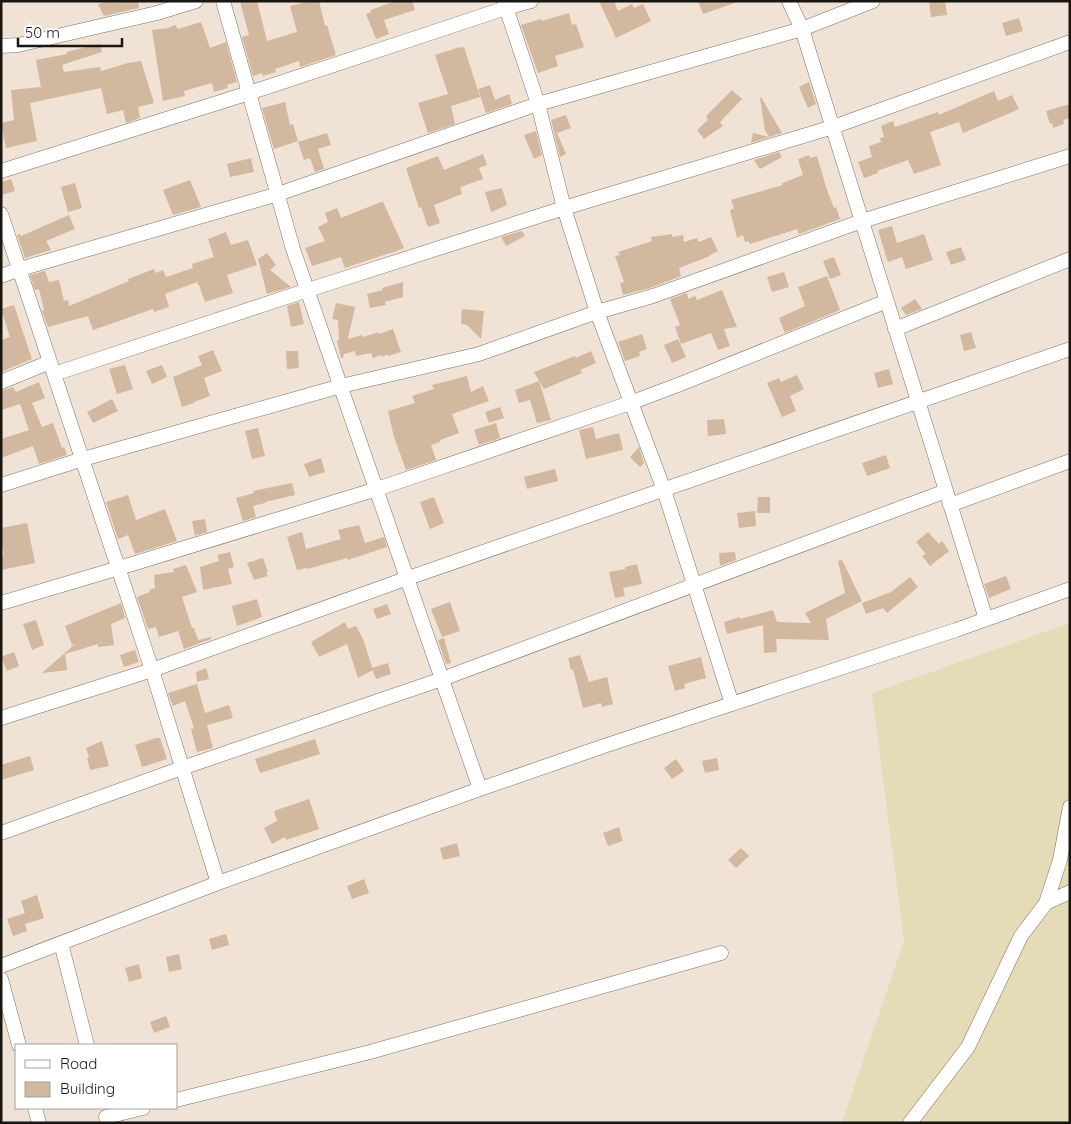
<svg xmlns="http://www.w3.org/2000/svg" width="1071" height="1124" viewBox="0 0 1071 1124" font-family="Quicksand,sans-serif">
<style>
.sand{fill:#e5dbb6}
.building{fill:#d2b89f}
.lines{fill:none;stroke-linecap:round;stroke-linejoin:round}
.street-casing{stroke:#7c7065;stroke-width:15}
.street{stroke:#fff;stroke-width:14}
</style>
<rect width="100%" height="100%" fill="#f0e2d5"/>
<path class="sand" d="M1070 623V1123H842L904 941 872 693Z"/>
<path class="building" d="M111 1V3L122 1H138L139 8 104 16 98 4Z
M240 1H257L267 41 297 32 290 6 310 1H319L325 26 327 25 336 55 300 67 299 61 275 69 276 72 263 76 262 73 253 76 242 37 249 35Z
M395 1H412L415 10 384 20 389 34 376 39 366 14 371 12V10Z
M599 1H614L618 11 632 4 634 8 643 4 651 21 616 38Z
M698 1H734L735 3 703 14Z
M929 1H945L947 15 931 17Z
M569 13 572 25 576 24 584 47 555 56 558 66 538 73 521 25 541 19 542 21Z
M1019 18 1023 31 1006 36 1002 23Z
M201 22 210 48 226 42 237 82 227 85 228 88 214 92 212 83 184 91 185 96 163 101 152 30 168 28 175 25 178 29Z
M100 44 102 52 62 65 64 72 100 67 101 71 128 63 141 61 154 103 138 107 140 118 126 123 123 110 107 114 101 88 30 103 37 141 6 148 1 123 14 120 11 90 41 87 36 60 67 54 66 52Z
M460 47V48L464 47 480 97 451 106 455 124 428 133 418 103 448 94 435 55Z
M809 82 816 104 808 108 799 87Z
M490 85 495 100 509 94 512 104 486 113 478 89Z
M732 90 742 99 720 122 723 126 704 139 697 130 708 120 706 116Z
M994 91 998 101 1012 95 1019 109 963 133 959 122 930 132 941 165 914 174 908 160 877 171 878 173 864 178 858 162 872 157 869 146 881 142 880 138 884 137 881 126 893 121 895 127 938 112 939 115Z
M761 97 782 133 751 143 753 133 769 137 765 130 760 98Z
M285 102 290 125 293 124 298 141 274 149 262 108Z
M1070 104V118L1063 120 1064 124 1053 128 1052 123 1050 124 1046 111Z
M566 115 571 128 557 133 566 154 560 157 551 120Z
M536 131 542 155 534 159 524 135Z
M327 133 331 145 318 149 324 169 315 172 310 158 304 160 298 142Z
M779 152 782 157 760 169 754 160Z
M483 154 487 165 479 168 483 179 460 187 462 194 434 205 440 223 428 227 421 207 419 208 406 168 438 156 444 170Z
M809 155 810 158 817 156 826 187 834 208 836 207 840 219 799 234 797 229 750 244 749 241 745 242 743 235 737 238 730 210 734 208 731 200 783 185 782 183 803 175 798 159Z
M251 158 254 172 230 177 227 164Z
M11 179 15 191 1 195V182Z
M190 180 201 207 173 215 163 190Z
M75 183 82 208 68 212 61 187Z
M502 188 507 205 491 212 485 192Z
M381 202H383L404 248 391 253H390L345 268 341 257 312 266 305 248 325 241 318 227 328 222 325 213 337 208 341 218Z
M69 215 75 229 46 241 51 250 25 258 17 235 20 234 21 236Z
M892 226 897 243 924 234 933 260 906 269 902 257 888 262 878 230Z
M522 231 525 236 506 246 501 237Z
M226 232 231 245 248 240 257 265 227 275 233 293 205 302 199 285H198L197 282 165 294 169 307 154 312 153 309 93 330 88 316 48 327 42 311 44 310 39 289 35 290 30 275 45 271 49 282 59 280 64 301 68 300 69 306 129 281 128 279 154 269 156 273 163 270 166 277 193 268 192 264 214 257 208 239Z
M672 234V237L683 235 684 242 697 238 699 242 711 237 718 251 710 255V256L679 268 681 276 650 288 623 295 620 283 624 282 615 256 620 255 618 252 652 241 651 237Z
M961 247 966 260 951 265 946 252Z
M267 253 276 265 270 270 291 287 267 294 258 259Z
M834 257 841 275 830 279 823 261Z
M784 272 789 287 772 292 767 277Z
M827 276 840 310 785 333 779 318 805 306 798 287Z
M403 282V297L385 302 386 305 370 308 367 294 383 290 382 288Z
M722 290 737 327 724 329 730 346 718 350 711 333 681 344 675 327 680 325 670 299 687 293 688 299 695 296 697 300Z
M915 299 922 309 906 315 901 308Z
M299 302 304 324 291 327 287 306Z
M336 303 355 307 348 339 362 335 363 337 379 332V334L393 329 401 352 388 356V354L382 357 381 355 373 358 371 353 356 356 355 351 344 354 343 358H341L337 341 339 340 338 320 332 319Z
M14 305 32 359 1 372V340L10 337 1 309Z
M462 309 484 311 481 339 467 325 461 324Z
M971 332 976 348 964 351 960 335Z
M642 334 647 349 639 352 640 356 625 361 618 342Z
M678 339 686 357 672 363 664 345Z
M213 350 222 371 204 378 210 396 194 402V403L182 407 173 377 202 365 198 356Z
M286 351H298L299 368 287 369Z
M591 351 596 363 580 370 582 373 544 389 534 372 575 356 576 358Z
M125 365 133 389 117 394 109 369Z
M162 365 167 377 152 384 146 371Z
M889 369 893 384 878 388 874 373Z
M797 375 804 389 790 396 796 411 782 417 767 383 779 378 781 382Z
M467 376 471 392 483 386 489 401 452 414 459 433 440 440V442L431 445 436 460 406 470 394 437 388 411 415 403 412 396 434 389 432 385Z
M539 381 551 420 537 423 530 400 519 403 515 390Z
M39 382 45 398 32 403 42 427 53 423 62 448 64 447 67 455 39 464 33 446 1 458V439L29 430 20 404 1 410V391L13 387 16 392Z
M112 399 118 411 93 423 87 412Z
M500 407 504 418 489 423 485 412Z
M724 419 726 434 708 436 707 420Z
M496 423 500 438 479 445 474 430Z
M593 427 596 439 619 433 623 450 586 459 579 430Z
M258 428 265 456 252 459 245 431Z
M639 447 644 463 640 467 630 457Z
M886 455 890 468 867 476 862 463Z
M321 458 325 472 309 477 304 464Z
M555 469 558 481 527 489 524 477Z
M292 483 295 495 265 502V503L253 506 256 517 243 521 236 498 254 493 253 491Z
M128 495 136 520 165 509 177 541 135 554 128 535 118 539 106 502Z
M434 497 444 523 430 529 420 502Z
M758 497H770V513H757Z
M755 511 756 526 739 528 737 513Z
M205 519 207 532 195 536 192 521Z
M27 523 35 563 1 570V556L4 555 1 540V528Z
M359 525 365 543 384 537 387 547 348 560 347 558 307 569V568L297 570 287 537 302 532 306 549 341 539 338 530Z
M928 532 939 544 942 541 949 551 930 566 922 556 926 554 916 542Z
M230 552 234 567 228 569 232 584 203 590 200 567 219 561 217 555Z
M735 552 736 560 720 566 719 553Z
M263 558 268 572 266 573 268 576 254 580 247 563Z
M842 560 862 601 826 619 829 640 776 639 777 652 764 653 763 625 727 634 724 622 740 617V619L773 610 777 622 811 623 805 613 845 593 838 561Z
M637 564 642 584 623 588 625 596 615 598 609 572 625 569V567Z
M186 565 197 592 182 597 192 628H194L198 640 211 637V639L184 649 178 631 159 637 156 627 148 629 137 597 150 592 149 590 155 588 154 575 174 572 173 569Z
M1006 576 1011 589 989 598 984 584Z
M910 577 918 587 887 613 883 608 866 614 862 603 891 592Z
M257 599 262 617 237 626 232 606Z
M450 602 460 631 442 637 431 609Z
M121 603 125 618 111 624 114 645 98 647V644L65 654 67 670 42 673 75 644 72 645 65 626Z
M387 604 391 614 377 619 373 609Z
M36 620 44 645 32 650 23 624Z
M345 622 348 629 356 626 363 639 373 670 358 678 347 644 319 657 311 642Z
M444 638 451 663 446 664 438 640Z
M135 650 139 662 124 667 120 655Z
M14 652 19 666 7 671 1 657Z
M580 655 589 682 607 677 613 704 602 707 601 703 583 708 573 669 571 670 568 658Z
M701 657 706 678 684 684 685 688 675 691 668 666Z
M388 663 391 674 376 679 372 668Z
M206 668 209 679 197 682 196 672Z
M197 684 205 713 229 705 233 718 207 725 213 748 197 752 191 729 194 728 185 701 173 706 168 693Z
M156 738H160L167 759 142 767 135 745Z
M315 739 320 754 260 773 255 759Z
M102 741 109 766 90 770 87 758 89 757 86 748Z
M30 756 34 770 1 780V765Z
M717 758 719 770 705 773 702 761Z
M676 759 684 771 672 779 664 768Z
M309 799 319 829 286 840 285 837 272 844 264 828 277 821 274 811Z
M619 827 623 841 608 846 603 833Z
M457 843 460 856 443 860 440 848Z
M741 848 749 856 736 868 728 860Z
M364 879 369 893 352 899 347 886Z
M37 895 44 918 25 924 27 931 13 936 7 919 25 913 21 901Z
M226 934 229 945 212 950 209 939Z
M179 954 182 969 169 972 166 957Z
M139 964 142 978 129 982 125 968Z
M166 1016 170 1027 154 1033 150 1022Z"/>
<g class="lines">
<g class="street-casing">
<path id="street" d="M223 1 293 249 480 789
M504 1 538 104 802 29 873 1
M789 1 802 29 986 619
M1 46 18 45 157 13 196 1
M1 171 249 93 506 8 531 1
M1 214 152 670 218 883
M1 276 20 269 278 194 538 104 564 208 597 312 664 490 732 704
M895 329 1070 259
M54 374 308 290 564 208 833 127 1070 42
M1 382 50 362
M1 485 83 459 341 386 479 354 597 312 653 296 862 221 1070 156
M950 505 1070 461
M1 603 119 568 377 489 630 403 683 383 887 301
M1 718 152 670 408 578 1070 349
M1 833 182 768 442 679 946 491
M1046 903 1070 892
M61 943 87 1045
M1 966 218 883 480 789 607 745 956 630 1070 589
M1 979 19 1045
M176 1100 370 1052 721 953
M35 1108 39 1123
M106 1117 143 1108
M910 1123 968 1047 1021 936 1046 903 1060 860 1070 807"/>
</g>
<use href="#street" class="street"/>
</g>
<rect width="1071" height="1124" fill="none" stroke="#191510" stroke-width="5"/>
<rect x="15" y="1044" width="162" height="65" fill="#ffffff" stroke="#a3a19f"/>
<rect x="25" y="1060" width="25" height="8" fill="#ffffff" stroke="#a3a19f"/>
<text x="60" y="1069" font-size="15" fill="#191510">Road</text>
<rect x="25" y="1082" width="25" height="15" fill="#d2b89f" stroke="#a3a19f"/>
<text x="60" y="1094" font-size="15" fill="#191510">Building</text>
<path d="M18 38v8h104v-8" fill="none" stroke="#191510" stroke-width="2.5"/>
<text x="25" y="38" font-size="15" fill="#191510" stroke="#ffffff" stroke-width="4" paint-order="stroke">50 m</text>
</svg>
